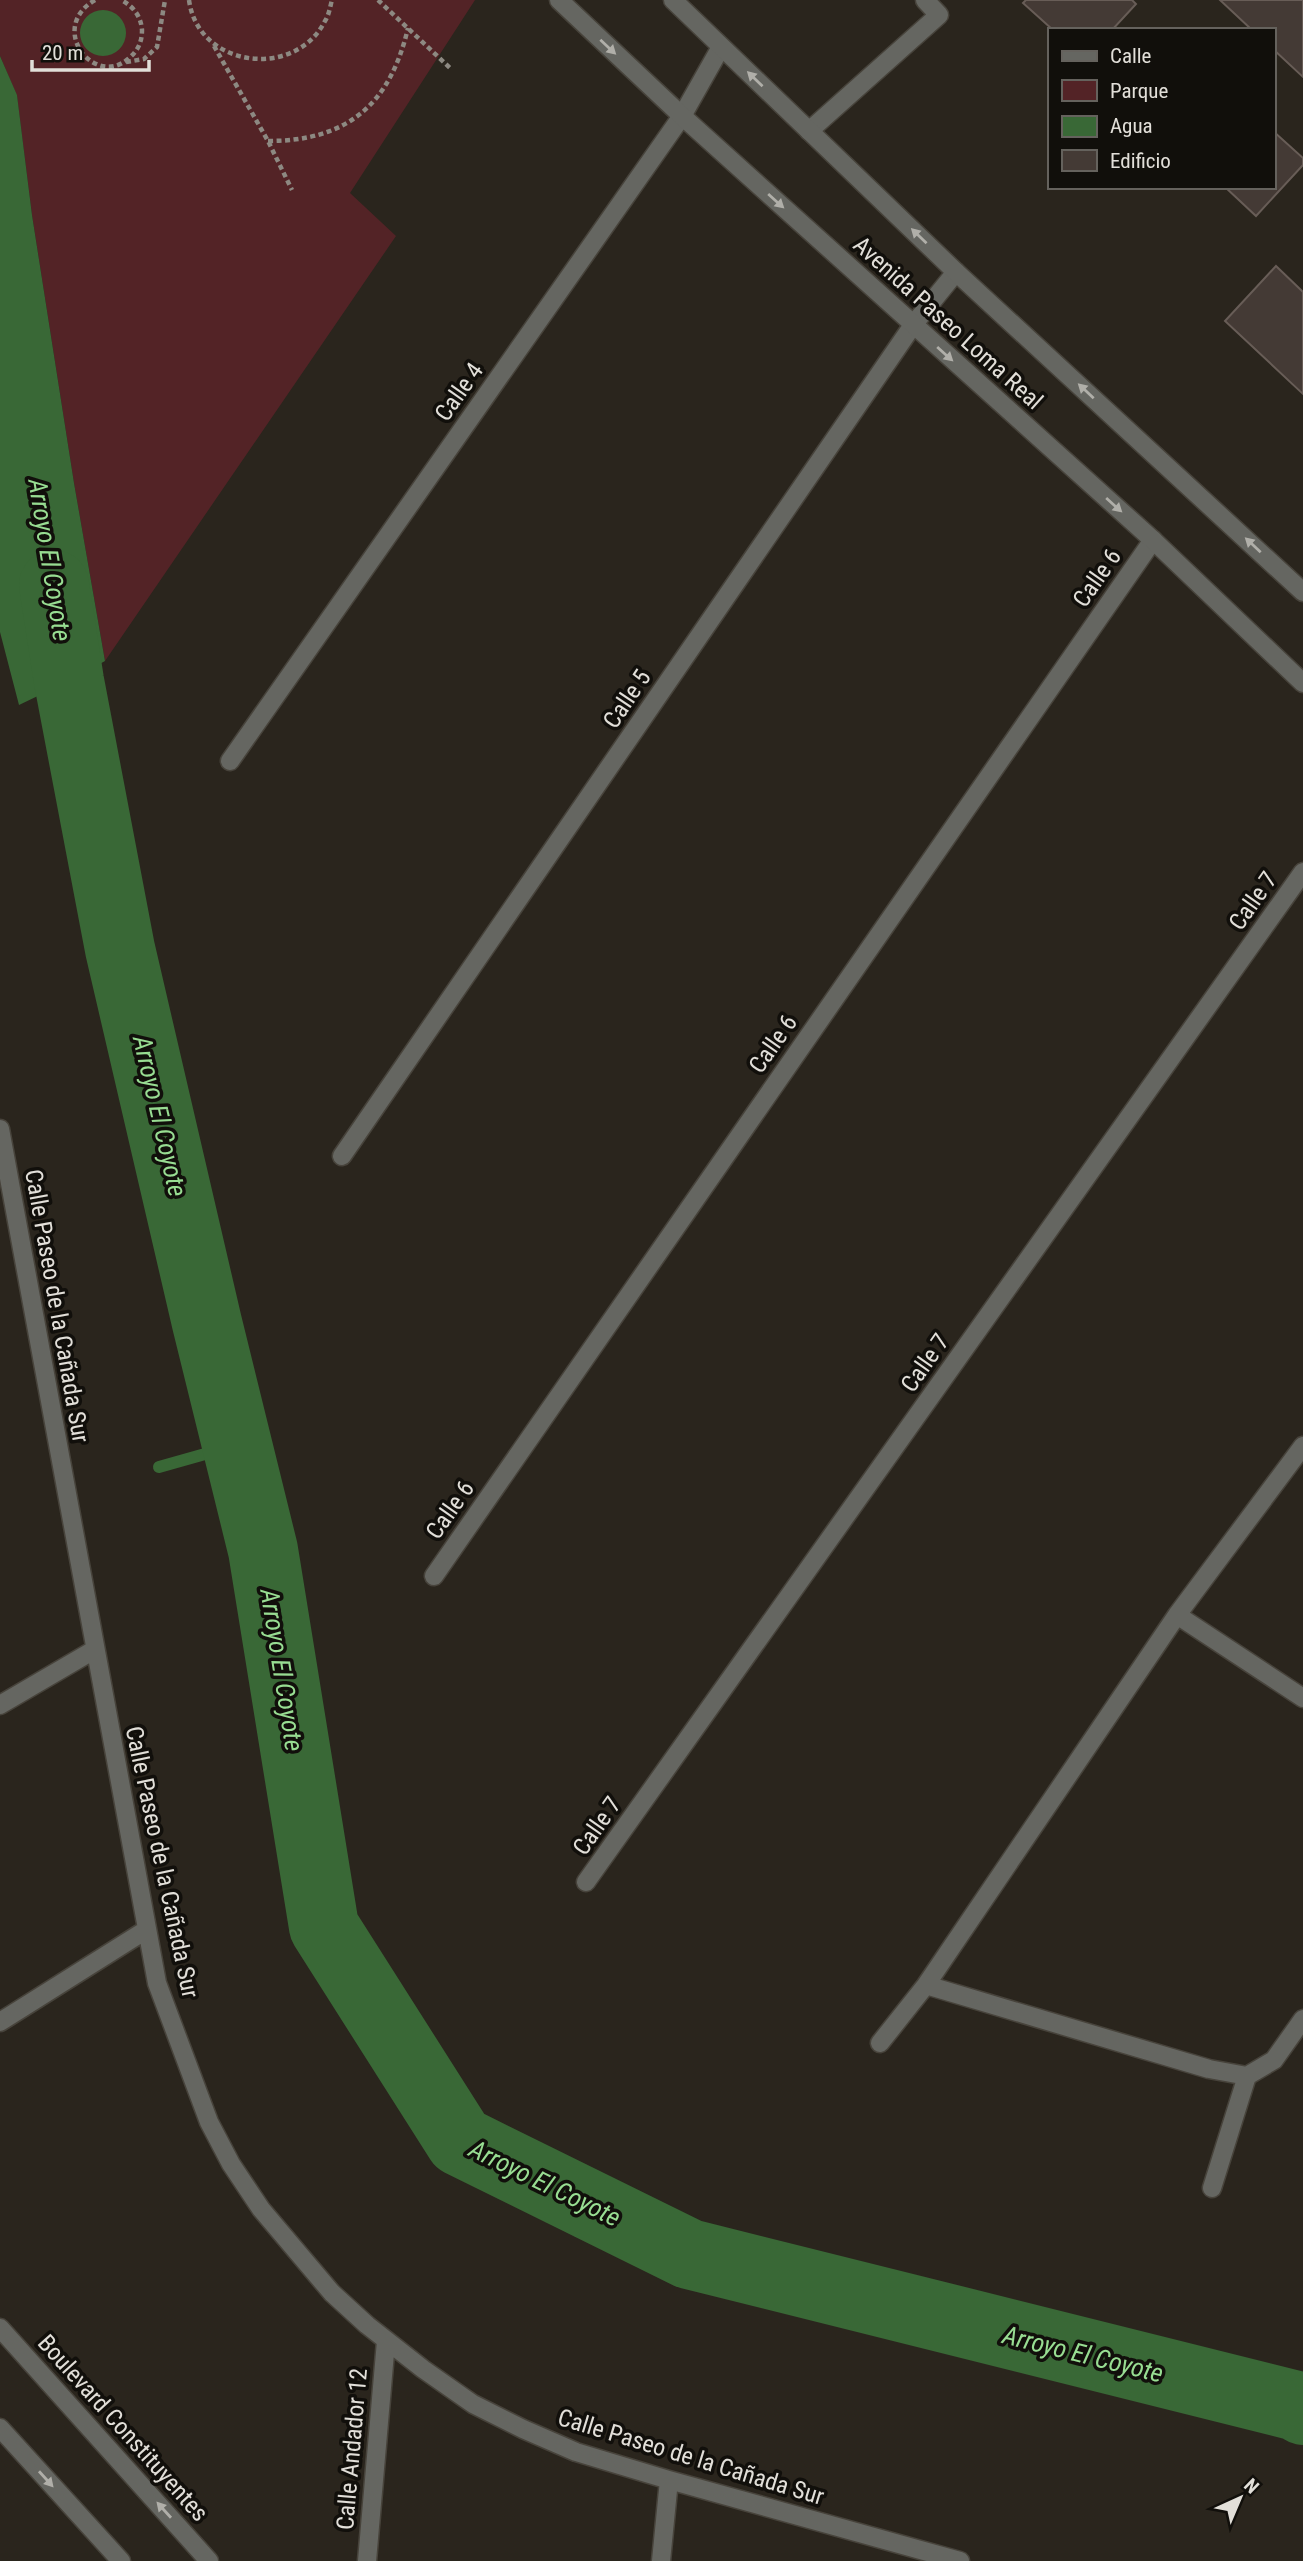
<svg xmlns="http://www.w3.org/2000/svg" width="1303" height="2561" viewBox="0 0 1303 2561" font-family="'Roboto Condensed',sans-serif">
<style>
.green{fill:#532326}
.water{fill:#396836}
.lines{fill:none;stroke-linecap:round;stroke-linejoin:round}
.stream{stroke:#396836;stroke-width:12}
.river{stroke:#396836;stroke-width:70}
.building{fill:#443a35;stroke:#685d57;stroke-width:2}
.service-casing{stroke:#47433b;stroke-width:21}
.minor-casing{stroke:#47433b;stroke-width:21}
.tertiary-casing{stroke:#47433b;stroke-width:21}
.path{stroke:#8d8982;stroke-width:4.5;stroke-dasharray:5 3.5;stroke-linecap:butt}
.service{stroke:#656661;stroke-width:18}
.minor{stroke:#656661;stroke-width:18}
.tertiary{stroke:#656661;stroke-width:18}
.oneway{fill:#b0afa9}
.labels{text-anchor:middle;stroke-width:7;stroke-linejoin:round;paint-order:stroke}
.street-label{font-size:24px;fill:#e2dfd9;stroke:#110f0b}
.water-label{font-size:26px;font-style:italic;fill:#98dd92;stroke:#110f0b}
</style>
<rect width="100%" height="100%" fill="#2a251d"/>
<path class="green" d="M0 0H475L350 193 396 236 105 661 74 483 32 215 17 96 0 56Z"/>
<path class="water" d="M80 33a23 23 0 1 1 46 0a23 23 0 1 1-46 0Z
M0 56 17 95 32 215 74 483 105 661 69 681 19 705 0 632Z"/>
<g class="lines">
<path class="stream" d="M159 1467 237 1445"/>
<path class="river" d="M54 585 69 681 120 949 207 1323 263 1550 324 1927 460 2141 689 2254 1297 2406 1303 2410"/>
</g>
<path class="building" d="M1026 0H1132L1136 4 1112 30H1053L1023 3Z
M1220 0H1303V77L1273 49V30H1252Z
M1273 131 1303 158V165L1256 216 1225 187H1273Z
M1276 266 1303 292V394L1225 321Z"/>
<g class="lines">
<g class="service-casing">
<path id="service" d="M809 131 939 15 925 0"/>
</g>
<g class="minor-casing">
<path id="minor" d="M230 761 682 116 721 47
M0 1129 157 1983 209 2122 231 2164 261 2209 332 2293 367 2325 423 2369 473 2404 523 2429 576 2452 669 2480 960 2561
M342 1156 913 325 956 272
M434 1576 1153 540
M1177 1615 1303 1698
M0 1705 94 1650
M586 1882 1303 872
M926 1985 1209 2069 1247 2076
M0 2022 146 1930
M880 2043 926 1985 1177 1615 1303 1446
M1212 2188 1247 2076 1274 2060 1303 2019
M367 2561 386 2341
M661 2561 669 2480"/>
</g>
<g class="tertiary-casing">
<path id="tertiary" d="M559 0 682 116 1153 540 1303 683
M673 0 956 272 1303 592
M0 2328 209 2561
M0 2428 121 2561"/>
</g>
<path class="path" d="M95 0C47 28 94 88 128 59 138 51 142 42 142 30 141 16 133 6 121 0
M189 0C198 68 295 80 325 21 329 15 330 7 332 0
M378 0 450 68
M214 46 268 141 292 190
M126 62 144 59 157 47 165 0
M268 141C347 141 390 105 408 28"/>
<use href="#service" class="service"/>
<use href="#minor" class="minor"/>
<use href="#tertiary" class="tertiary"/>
</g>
<defs><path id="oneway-solid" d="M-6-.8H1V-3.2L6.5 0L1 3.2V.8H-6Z" transform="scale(1.75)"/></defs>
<g class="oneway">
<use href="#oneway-solid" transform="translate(608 47) rotate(43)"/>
<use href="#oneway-solid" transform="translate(755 79) rotate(-136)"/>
<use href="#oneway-solid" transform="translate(776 201) rotate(42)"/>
<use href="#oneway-solid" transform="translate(919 236) rotate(-136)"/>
<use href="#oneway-solid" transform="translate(945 354) rotate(42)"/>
<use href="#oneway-solid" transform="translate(1086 391) rotate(-137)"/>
<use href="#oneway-solid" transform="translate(1114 505) rotate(42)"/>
<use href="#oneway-solid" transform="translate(1253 545) rotate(-137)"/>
<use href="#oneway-solid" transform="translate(46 2479) rotate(48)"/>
<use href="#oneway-solid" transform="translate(164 2510) rotate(-132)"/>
</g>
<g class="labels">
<g class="street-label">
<text transform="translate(948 323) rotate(42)" y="8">Avenida Paseo Loma Real</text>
<text transform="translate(459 392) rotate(-55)" y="8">Calle 4</text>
<text transform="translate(1097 578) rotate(-55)" y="8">Calle 6</text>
<text transform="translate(627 699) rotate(-56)" y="8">Calle 5</text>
<text transform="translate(1253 901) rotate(-55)" y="8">Calle 7</text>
<text transform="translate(773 1044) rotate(-55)" y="8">Calle 6</text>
<text transform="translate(57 1306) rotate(80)" y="8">Calle Paseo de la Cañada Sur</text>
<text transform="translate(925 1363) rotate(-55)" y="8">Calle 7</text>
<text transform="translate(450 1510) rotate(-55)" y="8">Calle 6</text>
<text transform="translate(597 1826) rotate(-55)" y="8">Calle 7</text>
<text transform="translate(162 1862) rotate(78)" y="8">Calle Paseo de la Cañada Sur</text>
<text transform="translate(123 2428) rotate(48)" y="8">Boulevard Constituyentes</text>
<text transform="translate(352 2449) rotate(-85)" y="8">Calle Andador 12</text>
<text transform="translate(691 2457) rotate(17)" y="8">Calle Paseo de la Cañada Sur</text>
</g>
<g class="water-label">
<text transform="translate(50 560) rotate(81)" y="9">Arroyo El Coyote</text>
<text transform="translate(160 1116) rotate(77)" y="9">Arroyo El Coyote</text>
<text transform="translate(282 1670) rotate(81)" y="9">Arroyo El Coyote</text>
<text transform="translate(545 2183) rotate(26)" y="9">Arroyo El Coyote</text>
<text transform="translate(1083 2354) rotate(14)" y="9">Arroyo El Coyote</text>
</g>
</g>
<rect x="1048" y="28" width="228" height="161" fill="#110f0b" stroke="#65625d" stroke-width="2"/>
<rect x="1062" y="51" width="35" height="10" fill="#656661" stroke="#65625d" stroke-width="2"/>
<text x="1110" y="63" font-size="21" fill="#e2dfd9">Calle</text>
<rect x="1062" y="80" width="35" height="21" fill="#532326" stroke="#65625d" stroke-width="2"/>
<text x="1110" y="98" font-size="21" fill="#e2dfd9">Parque</text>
<rect x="1062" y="116" width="35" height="21" fill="#396836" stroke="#65625d" stroke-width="2"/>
<text x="1110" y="133" font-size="21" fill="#e2dfd9">Agua</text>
<rect x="1062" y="150" width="35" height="21" fill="#443a35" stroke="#65625d" stroke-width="2"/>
<text x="1110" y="168" font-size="21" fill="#e2dfd9">Edificio</text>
<g transform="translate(1240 2498) rotate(44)" stroke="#110f0b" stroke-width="5" paint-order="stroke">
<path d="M0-5L12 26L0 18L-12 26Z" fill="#e2dfd9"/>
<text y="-10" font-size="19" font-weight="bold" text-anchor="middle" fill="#e2dfd9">N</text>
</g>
<path d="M32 60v10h117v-10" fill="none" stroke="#e2dfd9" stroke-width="3.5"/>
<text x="42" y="60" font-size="21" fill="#e2dfd9" stroke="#110f0b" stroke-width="5" paint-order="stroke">20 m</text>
</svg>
